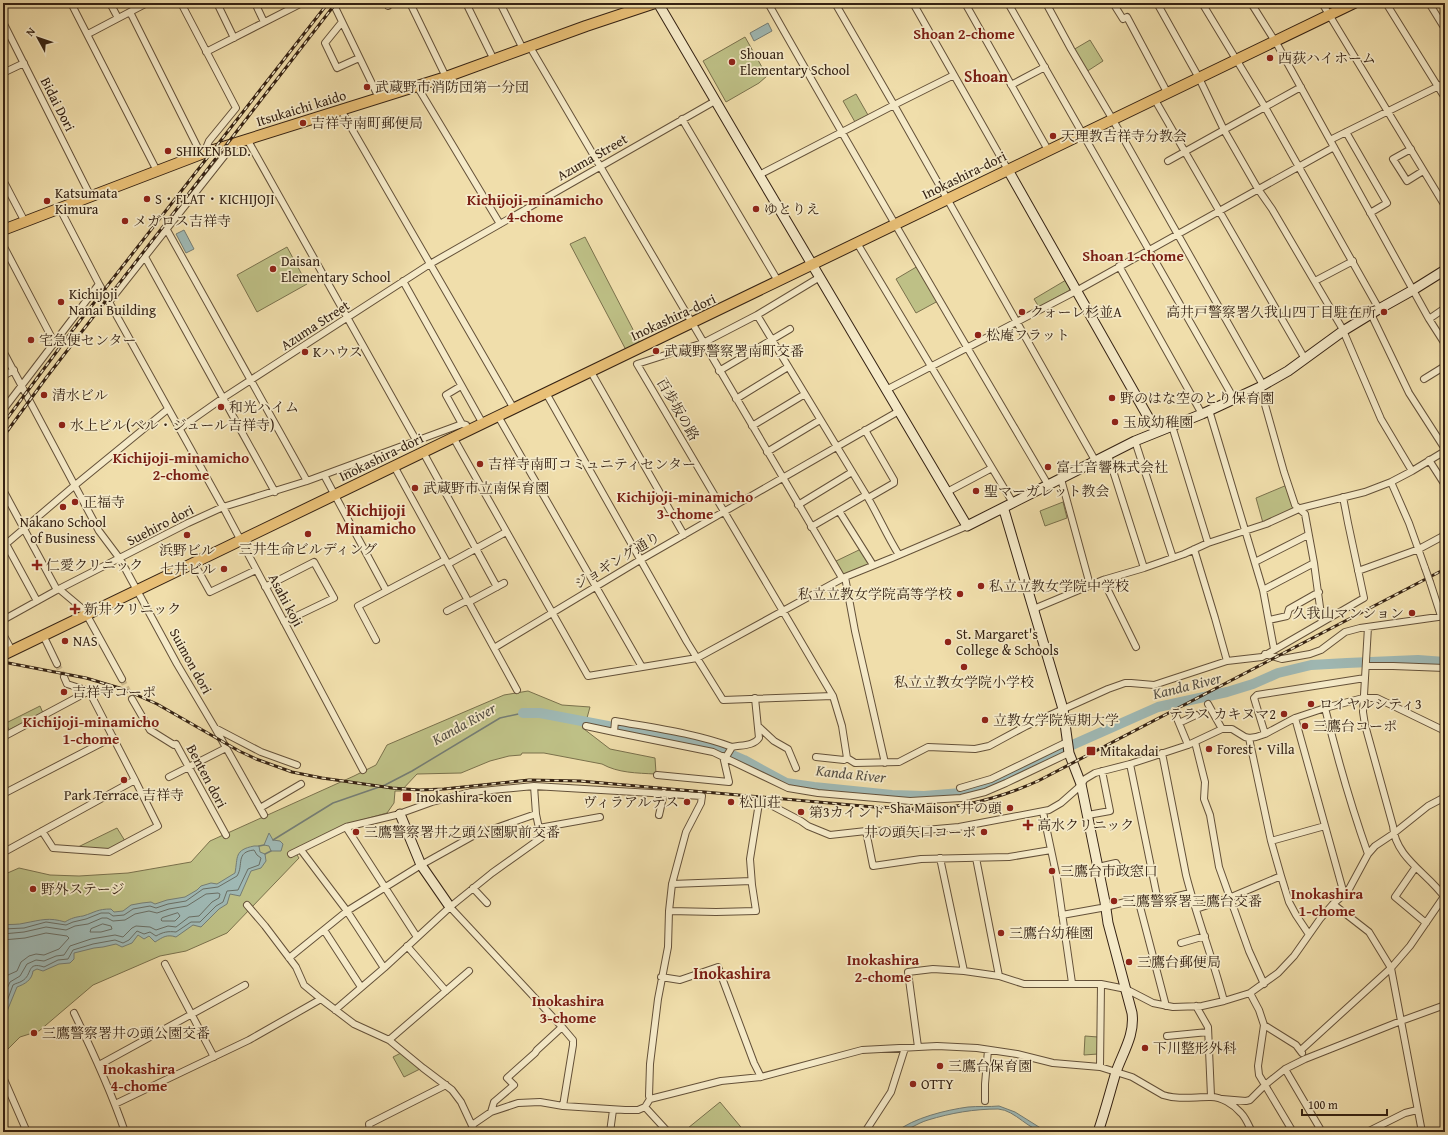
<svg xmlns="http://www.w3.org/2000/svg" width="1448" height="1135" viewBox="0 0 1448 1135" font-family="'Gentium Book Plus','Noto Serif JP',serif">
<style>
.green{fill:#bec086;stroke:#7a714c}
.water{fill:#9fb9b5;stroke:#757d74}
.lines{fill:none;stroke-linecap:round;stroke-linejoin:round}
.shore{stroke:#6a6e64;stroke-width:1}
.stream{stroke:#757d74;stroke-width:1.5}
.river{stroke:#9fb9b5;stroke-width:10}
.street-tunnel{stroke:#cbb88d;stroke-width:6;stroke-dasharray:6 3;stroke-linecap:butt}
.street-casing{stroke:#645139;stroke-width:8}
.secondary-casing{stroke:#352213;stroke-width:11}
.primary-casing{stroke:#352213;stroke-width:12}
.street{stroke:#f5eac8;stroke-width:6}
.secondary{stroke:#f5eac8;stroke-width:9}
.primary{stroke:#e8bf76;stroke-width:10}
.rail-casing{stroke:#352213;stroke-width:3}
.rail{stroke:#f5eac8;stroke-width:1.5;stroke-dasharray:4.5;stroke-linecap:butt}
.street-bridge-casing{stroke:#645139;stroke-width:8;stroke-linecap:butt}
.street-bridge{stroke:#f5eac8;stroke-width:6}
.poi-dot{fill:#8f2418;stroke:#f5eac8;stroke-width:1.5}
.labels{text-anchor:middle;stroke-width:3.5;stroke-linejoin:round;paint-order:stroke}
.poi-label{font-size:14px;fill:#352213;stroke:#f5eac8;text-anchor:start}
.street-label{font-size:14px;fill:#352213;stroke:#f5eac8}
.neighbourhood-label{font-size:15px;font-weight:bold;fill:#7a1f14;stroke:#f5eac8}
.water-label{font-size:15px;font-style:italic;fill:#554f44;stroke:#f5eac8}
.quarter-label{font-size:16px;font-weight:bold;fill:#7a1f14;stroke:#f5eac8}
</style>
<rect width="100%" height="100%" fill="#f0deab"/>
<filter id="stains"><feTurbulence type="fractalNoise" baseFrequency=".005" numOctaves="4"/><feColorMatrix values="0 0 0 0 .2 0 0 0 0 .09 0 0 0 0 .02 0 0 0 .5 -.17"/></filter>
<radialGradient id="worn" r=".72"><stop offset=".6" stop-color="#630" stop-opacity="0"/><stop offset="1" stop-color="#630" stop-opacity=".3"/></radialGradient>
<path class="green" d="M745 37 767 76 759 83 726 102 703 61Z
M1090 40 1103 61 1086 72 1073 50Z
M856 94 868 115 855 122 843 101Z
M585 237 640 343 626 350 570 244Z
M287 247 307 284 257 312 237 275Z
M918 266 938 301 916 313 896 279Z
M1066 280 1071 288 1070 290 1039 307 1034 299Z
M1287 485 1295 509 1263 523 1256 498Z
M1063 502 1067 518 1045 526 1040 511Z
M861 549 871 564 843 576 834 562Z
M528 691 562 705 590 707 584 729 610 749 655 758 656 773 655 774C637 773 618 773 602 764L544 753H522L521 755 509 756 490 761 461 773 417 774 401 791H395L394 803 387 813 347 824 295 852 299 858 227 933 186 951 160 956 93 985 39 1031 20 1037 3 1054V875L19 868 50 875 79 876 128 873 191 862 210 841 354 776 376 765 387 745 504 695Z
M40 706 43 713 9 730 6 723Z
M117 828 125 841 108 850 76 848Z
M1085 1036 1098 1037V1054L1084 1055Z
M401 1053 420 1069 404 1077 393 1057Z
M720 1102 745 1132H692L688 1128Z"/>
<path class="water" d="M768 23 772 31 754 41 750 33Z
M184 230 194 249 186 253 176 234Z
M269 833 273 840 280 841 283 844 281 851H271L269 846 264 845Z
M254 846H259L260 852 265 854 266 861 261 868 251 871 240 896 230 894 227 904 219 909 201 927 193 925 176 937C167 934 163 937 155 942L149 936 144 939 138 935 132 943 122 947 116 944 103 947 94 948 74 953V959L70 963 59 964 43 971 37 969 33 971C32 980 25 984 17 987L3 1021V925C10 924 18 925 25 923 41 920 49 917 65 922 71 918 76 917 83 916 96 912 97 909 111 909L114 912 123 911 131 905 142 903 151 902 155 904 167 900 185 897 197 890 201 886 211 883 217 884 235 873C238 857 234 850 254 846Z
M999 1106 1015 1112 1047 1132C1029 1132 1016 1110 998 1109 974 1109 951 1113 928 1120 917 1123 907 1132 896 1132 913 1118 946 1110 968 1107 978 1106 989 1107 999 1106Z"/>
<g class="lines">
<path class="shore" d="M178 913 180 916 175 921H162L161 920 162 918Z
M103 924 111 926 112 929 101 932H90L91 929Z
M3 929 24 928 46 922 66 925 73 922 86 919 101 913H109L113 916 124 915 133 909 150 906 156 908 168 904 186 901 203 889 218 887 237 876C244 865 235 852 254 850L257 855 261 858 259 865 248 869 238 890 227 891 223 902 216 906 200 922H191L176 932C168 931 163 932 156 936L150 932 144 934 137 931 129 940 123 943 115 940 93 944 73 950 68 959 58 960 44 967C26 961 33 975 22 981 19 983 16 983 13 985L3 1012
M3 934 24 932 46 927 66 930 75 926 88 924 102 918H107L113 921 125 920 135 914 149 911 157 913 169 909 187 906 206 894 218 893 220 894 219 898 212 902 199 916 189 917 176 927 168 926 156 930 150 927 136 926 132 928 123 937 115 935 91 939 70 946 64 955 56 956 44 961 36 960 27 964 20 976 10 982 3 997
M3 940 25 938 46 933 67 936 69 938 59 949 44 955 36 954 29 956 21 962 17 971 8 975 3 982"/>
<path class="stream" d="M273 840 333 803 385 785 412 771 500 718 523 713
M259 846 264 845
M265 854 271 851"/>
<path class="river" d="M523 713H540L707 745 721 750 744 760 786 783 814 787 892 795 924 796 961 793 988 785 1022 771 1070 746 1158 707 1227 692 1253 684 1278 673 1311 665 1347 663 1418 660 1445 662"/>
<path class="street-tunnel" d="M57 664 64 677
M122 679 132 699"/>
<g class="street-casing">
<path id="street" d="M71 3 157 171
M110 3 118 18
M181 3 236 108 209 141 204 153
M217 3 234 38
M255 3 264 22
M333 3 379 98
M387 3 388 6
M410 3 446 77
M466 3 494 60
M500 3 523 49
M768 3C859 164 953 324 1047 483L1050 485
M835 3 894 105 954 75
M913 3 1008 170
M965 3 1048 150
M1008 3 1234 399
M1046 3 1071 49 1113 120 1263 385
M1113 3 1123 19 1127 17 1168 94
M1157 3 1199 78 1224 130 1258 189 1272 209 1342 328 1381 419 1412 471
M1202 3 1265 107 1379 309
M1251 3 1278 46 1429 319 1445 344
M1322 3 1445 206
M1386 3 1445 98
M1429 3 1445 29
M130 12 201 154
M3 22 91 197
M342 22 325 43 337 68 359 58
M88 34 147 3
M530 47 842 578
M206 52 302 3
M3 73 24 63
M1011 85 1045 67
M416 86 420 91 500 224
M1155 100 1305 359
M341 110 514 409
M682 119 778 281
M1346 132 1387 203 1370 213
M247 139 416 440
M1330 140 1445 83
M1411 149 1393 159 1407 181 1423 171
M1168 161 1301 87
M759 175 894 105 1096 462
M3 180 25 222
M167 230 307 481
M857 243 1013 503
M3 245 54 342
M145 257 275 492
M1119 266 1202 414
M820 277 757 315 703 343 637 364 833 696
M403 281 483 424
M1315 281 1353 261
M99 284 223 507 363 770
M109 302 233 145
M1371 314 1409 393 1445 449
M757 315 868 498C879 517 887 536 899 555
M1429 319 1445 308
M3 351 99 531 120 559 177 664 215 728 264 815
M719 371 790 329
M591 372 684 535
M3 376 14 370
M1424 379 1445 366
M461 386 446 395 462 424 466 425
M1260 387 1284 472 1295 505 1305 514 1314 563 1322 622
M886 390 1076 291 1334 147
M546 393 687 642 723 700 833 696 842 726 847 758 855 763 899 762 928 747 975 749 989 746 1026 726 1108 689 1125 683H1131L1154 685 1227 661 1262 657 1364 598 1348 523 1343 497
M736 399 788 367
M3 410 99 284 60 209
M1209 410 1263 590 1274 649
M498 416 642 667
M752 426 805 394
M1172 426 1208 543
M179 429 223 398 430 264 715 101
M865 430 894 480V483L868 498
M453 437 588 676 697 658 845 577 892 558 967 526
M1135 441 1173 558
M423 452 497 587
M767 452 820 420
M1108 455 1144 568
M1429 460 1445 485
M394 466 517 690
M324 475 386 590
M1061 479 1090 585
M1391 482 1409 523 1425 568
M3 490 57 590
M947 492 992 468
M798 505 852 472
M839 511 873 565
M811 527 866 495
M1194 549 1215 618 1227 661
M1255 562 1308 535
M194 563 210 592 256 570
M448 564 506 532
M1358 571 1419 549 1445 535
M845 577 855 631 885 763
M1103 580 1136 647
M1430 582 1441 616
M265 587 314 562 334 598 284 622
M59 589 84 610 122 679
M1263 590 1314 563
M37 601 6 544 74 486 168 409
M447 611 464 602H469L504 583
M1035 612 1036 608 1103 580 1144 568 1184 554 1208 543 1266 524 1301 508 1365 492 1391 482 1412 471 1445 451
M3 620 57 590 188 523 223 507 307 481 462 424
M1269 620 1287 616 1289 609 1319 592
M1368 627 1363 712 1365 725 1393 826C1395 858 1429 874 1445 898
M3 634 12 651
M43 635 57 664
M376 640 358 606 445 560
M494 648 640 560 899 411
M1265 654 1282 659 1310 654 1321 650 1345 632 1360 628 1445 616
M1366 666H1393L1445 668
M132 699 150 730 174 745 176 744 226 835
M1208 704 1222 729
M1325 708C1337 757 1351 806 1368 854
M1176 716 1188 745
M1295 718 1344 894
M1179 723 1196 715
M586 726 614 732 615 721C654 728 694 733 732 747
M759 727 774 741 788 749 796 768
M215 728 261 752 297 765
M614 732 713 752 788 788 818 793 910 801 961 798 985 792 1006 783 1069 753
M1265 734 1254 698 1257 695 1365 678
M3 737 89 691
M1249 738 1271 841 1281 876 1289 902 1296 915 1308 933
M1195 742 1205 782 1204 799 1210 815 1219 867 1249 951 1264 984
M1162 753 1186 875C1197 918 1213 959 1224 1001
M726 757 732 747C741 745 754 746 759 738L755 698
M816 757 844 760 847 758
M1130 764 1158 901 1190 893
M657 775 729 782 723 756
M169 777 226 748
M960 788 991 779 1067 742
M3 794 113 737
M260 808 301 784
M1043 812 1057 878 1072 983
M659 815 664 793
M1088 815 1110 811 1102 771
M346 827 417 937
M539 828 600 817
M42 831 53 848 109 852 158 826 135 780
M866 831 873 866 921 859 1009 857 1051 850
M1271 841 1325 826
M3 846 6 851 135 780 89 691 67 684 64 677
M301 850 347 911 384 968
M291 854 346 827 396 815 432 802 471 792 534 786 702 796 701 803 686 832 672 884 669 911 668 947 658 999 650 1064 649 1096 650 1099
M940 858 964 971
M976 858 999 976
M1098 867 1116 863 1117 865 1119 871
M1415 868 1395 897 1426 923
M672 884 751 881
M473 888 487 903
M1333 904 1369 932 1391 968 1422 1132
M247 905 265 926 296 967 304 985 321 999 354 1024 389 1040 423 1068 452 1090 461 1102 475 1132
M450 907 562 1027 573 1040V1045L563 1106
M1196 909 1229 898 1281 876
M669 911 716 912 756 911 752 885 750 859 759 803 765 802 801 821 808 826 830 835 866 831 925 830 959 827 1049 810 1061 803 1078 788 1085 779 1095 773 1130 764 1188 745 1222 729H1232L1245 737 1249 738 1256 737 1265 734 1295 718 1325 708 1363 698H1377L1445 731
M1062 915 1101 908 1138 899 1166 1006
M324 930 361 987
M1181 943 1205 936
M407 946 446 991
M289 958 347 911 421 865 473 836 536 814
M165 964 214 1057
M661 977 680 980 718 967 754 1063 761 1077
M1250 993 1259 1010 1264 1025 1296 1045 1302 1053
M1196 1006 1208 1027 1211 1096
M335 1010 384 968 450 907 492 873 541 838 536 814 534 786
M74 1013C93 1052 111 1091 125 1132
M1264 1025 1258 1066 1259 1075 1293 1132
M1167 1036 1208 1032
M389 1040 469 971
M918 1047 908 972 933 969 964 971 999 976 1024 984H1101L1126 989 1153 1003 1173 1007 1202 1006 1224 1001 1250 993 1278 973 1294 956 1320 919 1333 904 1348 891 1368 854 1375 846 1393 834 1428 806 1445 797
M1301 1050 1391 968 1410 946 1445 895
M99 1065 245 985
M1100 1067 1101 984
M1285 1069 1322 1132
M3 1077 27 1132
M1222 1099 1246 1101 1250 1100 1265 1085 1285 1069 1305 1059 1401 1021 1445 1005
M985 1101V1084L988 1050
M115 1104 249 1040 321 999
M645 1107 668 1132
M491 1112 494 1102 514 1085 507 1078 535 1053 537 1050 562 1027
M472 1125 491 1112 518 1103 540 1102 563 1106 625 1110H638L645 1107 650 1099 670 1094 721 1081 761 1077 862 1050 937 1046 977 1048 1017 1054 1053 1063 1100 1067 1132 1077 1163 1095C1178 1100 1194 1097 1209 1097 1221 1096 1234 1105 1241 1113 1246 1118 1249 1126 1252 1132
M370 1132 369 1124 446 1085
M610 1132 613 1110
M865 1132 891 1092 905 1048
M1367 1132 1405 1113 1417 1110"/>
</g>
<g class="secondary-casing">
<path id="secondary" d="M658 3 739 141 967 526 1135 441 1202 414 1260 387 1288 371 1343 331 1379 309 1413 290 1445 270
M1008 170 1156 431
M1000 510H1004L1063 709 1069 753 1081 784 1105 902 1108 923 1132 1013C1135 1035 1123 1052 1116 1072 1110 1092 1105 1112 1098 1132
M400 814 421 865 450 907"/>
</g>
<g class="primary-casing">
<path id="primary" d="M3 230 204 153 446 77 586 26 655 3
M3 655 1354 3"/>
</g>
<use href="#street" class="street"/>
<use href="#secondary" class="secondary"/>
<use href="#primary" class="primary"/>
<g class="rail-casing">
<path id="rail" d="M3 424 72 331 328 3
M3 437 46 378 336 3
M3 662 86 678 123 689 157 704 239 751 256 759 292 772 322 778 392 788 419 790 444 789 529 780 580 781 874 807C888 807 902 809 917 809 959 809 1000 798 1038 781L1445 569"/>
</g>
<use href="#rail" class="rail"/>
<g class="street-bridge-casing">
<path id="street-bridge" d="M1425 568 1430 582"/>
</g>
<use href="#street-bridge" class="street-bridge"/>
</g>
<g class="poi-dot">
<circle cx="1270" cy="58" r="4"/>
<circle cx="732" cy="62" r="4"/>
<circle cx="367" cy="87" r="4"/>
<circle cx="303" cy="123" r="4"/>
<circle cx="1053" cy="136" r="4"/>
<circle cx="168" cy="151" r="4"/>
<circle cx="147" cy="199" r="4"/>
<circle cx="47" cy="201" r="4"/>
<circle cx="756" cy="209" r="4"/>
<circle cx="125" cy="221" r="4"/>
<circle cx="273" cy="269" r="4"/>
<circle cx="61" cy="302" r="4"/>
<circle cx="1022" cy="312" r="4"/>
<circle cx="1384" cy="312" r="4"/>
<circle cx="978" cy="335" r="4"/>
<circle cx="31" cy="340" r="4"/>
<circle cx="656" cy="351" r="4"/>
<circle cx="305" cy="352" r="4"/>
<circle cx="44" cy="395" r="4"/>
<circle cx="1112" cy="398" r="4"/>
<circle cx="221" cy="407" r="4"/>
<circle cx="1115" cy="422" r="4"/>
<circle cx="62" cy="425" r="4"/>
<circle cx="480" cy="464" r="4"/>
<circle cx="1048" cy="467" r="4"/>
<circle cx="415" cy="488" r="4"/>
<circle cx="976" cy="491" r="4"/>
<circle cx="75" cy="502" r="4"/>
<circle cx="63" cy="507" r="4"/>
<circle cx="308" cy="534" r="4"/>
<circle cx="187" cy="535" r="4"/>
<path d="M35 559h4v4h4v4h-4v4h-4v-4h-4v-4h4z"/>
<circle cx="224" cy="569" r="4"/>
<circle cx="981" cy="586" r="4"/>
<circle cx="960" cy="594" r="4"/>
<path d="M73 603h4v4h4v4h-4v4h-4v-4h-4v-4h4z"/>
<circle cx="1412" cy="613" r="4"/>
<circle cx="65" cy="641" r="4"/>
<circle cx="948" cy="642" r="4"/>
<circle cx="964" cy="667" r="4"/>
<circle cx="64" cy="692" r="4"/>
<circle cx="1311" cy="704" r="4"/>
<circle cx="1284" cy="714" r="4"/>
<circle cx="985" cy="720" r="4"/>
<circle cx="1305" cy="726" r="4"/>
<circle cx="1209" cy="749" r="4"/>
<rect x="1086" y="746" width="10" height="10" rx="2"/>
<circle cx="124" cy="780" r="4"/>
<rect x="402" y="792" width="10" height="10" rx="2"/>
<circle cx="687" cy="802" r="4"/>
<circle cx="731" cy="802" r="4"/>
<circle cx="1010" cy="808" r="4"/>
<circle cx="801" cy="812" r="4"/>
<path d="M1026 819h4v4h4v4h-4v4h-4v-4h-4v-4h4z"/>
<circle cx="356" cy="832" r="4"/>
<circle cx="984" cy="832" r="4"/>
<circle cx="1052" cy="871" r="4"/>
<circle cx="33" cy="889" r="4"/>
<circle cx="1114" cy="901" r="4"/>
<circle cx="1001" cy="933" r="4"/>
<circle cx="1129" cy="962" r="4"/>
<circle cx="34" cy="1033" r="4"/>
<circle cx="1145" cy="1048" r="4"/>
<circle cx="940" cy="1066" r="4"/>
<circle cx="913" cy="1084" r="4"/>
</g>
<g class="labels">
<g class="poi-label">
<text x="740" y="59">Shouan<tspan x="740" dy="16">Elementary School</tspan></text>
<text x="1278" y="63">西荻ハイホーム</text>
<text x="375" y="92">武蔵野市消防団第一分団</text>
<text x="311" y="128">吉祥寺南町郵便局</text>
<text x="1061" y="141">天理教吉祥寺分教会</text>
<text x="176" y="156">SHIKEN BLD.</text>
<text x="55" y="198">Katsumata<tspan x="55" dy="16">Kimura</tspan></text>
<text x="155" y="204">S・FLAT・KICHIJOJI</text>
<text x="764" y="214">ゆとりえ</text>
<text x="133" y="226">メガロス吉祥寺</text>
<text x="281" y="266">Daisan<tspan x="281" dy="16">Elementary School</tspan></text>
<text x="69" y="299">Kichijoji<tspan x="69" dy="16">Nanai Building</tspan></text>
<text x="1030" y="317">クォーレ杉並A</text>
<text x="1376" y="317" text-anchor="end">高井戸警察署久我山四丁目駐在所</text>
<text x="986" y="340">松庵フラット</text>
<text x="39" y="345">宅急便センター</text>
<text x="664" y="356">武蔵野警察署南町交番</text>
<text x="313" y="357">Kハウス</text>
<text x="52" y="400">清水ビル</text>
<text x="1120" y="403">野のはな空のとり保育園</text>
<text x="229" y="412">和光ハイム</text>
<text x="1123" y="427">玉成幼稚園</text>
<text x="70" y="430">水上ビル(ベル・ジュール吉祥寺)</text>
<text x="488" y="469">吉祥寺南町コミュニティセンター</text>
<text x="1056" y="472">富士音響株式会社</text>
<text x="423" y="493">武蔵野市立南保育園</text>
<text x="984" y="496">聖マーガレット教会</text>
<text x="83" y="507">正福寺</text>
<text x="63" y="527" text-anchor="middle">Nakano School<tspan x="63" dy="16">of Business</tspan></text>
<text x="308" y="554" text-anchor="middle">三井生命ビルディング</text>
<text x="187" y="555" text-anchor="middle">浜野ビル</text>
<text x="46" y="570">仁愛クリニック</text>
<text x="216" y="574" text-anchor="end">七井ビル</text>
<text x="989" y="591">私立立教女学院中学校</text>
<text x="952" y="599" text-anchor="end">私立立教女学院高等学校</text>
<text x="84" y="614">新井クリニック</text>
<text x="1404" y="618" text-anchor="end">久我山マンション</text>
<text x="956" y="639">St. Margaret's<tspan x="956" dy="16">College &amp; Schools</tspan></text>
<text x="73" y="646">NAS</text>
<text x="964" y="687" text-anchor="middle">私立立教女学院小学校</text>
<text x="72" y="697">吉祥寺コーポ</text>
<text x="1319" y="709">ロイヤルシティ3</text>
<text x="1276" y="719" text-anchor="end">テラス カキヌマ2</text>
<text x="993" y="725">立教女学院短期大学</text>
<text x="1313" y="731">三鷹台コーポ</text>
<text x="1217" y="754">Forest・Villa</text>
<text x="1100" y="756">Mitakadai</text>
<text x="124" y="800" text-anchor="middle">Park Terrace 吉祥寺</text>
<text x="416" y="802">Inokashira-koen</text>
<text x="679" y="807" text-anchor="end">ヴィラアルテス</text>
<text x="739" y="807">松山荘</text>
<text x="1002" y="813" text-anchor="end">Sha Maison 井の頭</text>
<text x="809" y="817">第3カインド</text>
<text x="1037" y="830">高水クリニック</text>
<text x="364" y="837">三鷹警察署井之頭公園駅前交番</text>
<text x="976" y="837" text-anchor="end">井の頭矢口コーポ</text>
<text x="1060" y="876">三鷹台市政窓口</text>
<text x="41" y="894">野外ステージ</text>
<text x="1122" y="906">三鷹警察署三鷹台交番</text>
<text x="1009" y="938">三鷹台幼稚園</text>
<text x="1137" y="967">三鷹台郵便局</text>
<text x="42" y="1038">三鷹警察署井の頭公園交番</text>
<text x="1153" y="1053">下川整形外科</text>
<text x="948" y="1071">三鷹台保育園</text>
<text x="921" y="1089">OTTY</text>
</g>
<g class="street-label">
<text transform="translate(58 104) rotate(63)" y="5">Bidai Dori</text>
<text transform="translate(301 108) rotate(-17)" y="5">Itsukaichi kaido</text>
<text transform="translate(592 157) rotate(-30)" y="5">Azuma Street</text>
<text transform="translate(964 175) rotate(-26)" y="5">Inokashira-dori</text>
<text transform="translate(673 317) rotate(-25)" y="5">Inokashira-dori</text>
<text transform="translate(315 325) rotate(-33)" y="5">Azuma Street</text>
<text transform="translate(678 409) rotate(60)" y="5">百歩坂の路</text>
<text transform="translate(381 457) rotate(-26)" y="5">Inokashira-dori</text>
<text transform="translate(160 525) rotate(-27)" y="5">Suehiro dori</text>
<text transform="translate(617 560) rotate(-31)" y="5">ジョギング通り</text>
<text transform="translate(286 600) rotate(62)" y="5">Asahi koji</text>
<text transform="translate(191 661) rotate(61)" y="5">Suimon dori</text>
<text transform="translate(207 776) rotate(62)" y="5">Benten dori</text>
</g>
<g class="neighbourhood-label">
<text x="964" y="39">Shoan 2-chome</text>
<text x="535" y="205">Kichijoji-minamicho<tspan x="535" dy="17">4-chome</tspan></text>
<text x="1133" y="261">Shoan 1-chome</text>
<text x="181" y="463">Kichijoji-minamicho<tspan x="181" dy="17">2-chome</tspan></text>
<text x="685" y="502">Kichijoji-minamicho<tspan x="685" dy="17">3-chome</tspan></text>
<text x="91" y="727">Kichijoji-minamicho<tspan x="91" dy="17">1-chome</tspan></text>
<text x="1327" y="899">Inokashira<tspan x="1327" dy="17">1-chome</tspan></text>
<text x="883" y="965">Inokashira<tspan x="883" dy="17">2-chome</tspan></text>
<text x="568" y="1006">Inokashira<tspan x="568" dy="17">3-chome</tspan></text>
<text x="139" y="1074">Inokashira<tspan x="139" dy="17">4-chome</tspan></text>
</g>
<g class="water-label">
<text transform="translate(1187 686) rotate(-14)" y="5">Kanda River</text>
<text transform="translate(464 724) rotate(-29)" y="5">Kanda River</text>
<text transform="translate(851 774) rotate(6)" y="5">Kanda River</text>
</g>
<g class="quarter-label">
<text x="986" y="82">Shoan</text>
<text x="376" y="516">Kichijoji<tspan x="376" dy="18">Minamicho</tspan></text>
<text x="732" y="979">Inokashira</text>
</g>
</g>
<rect width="1448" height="1135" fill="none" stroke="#f0deab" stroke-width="16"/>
<rect x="4" y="4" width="1440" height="1127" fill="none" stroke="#352213" stroke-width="2"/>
<rect x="8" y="8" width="1432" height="1119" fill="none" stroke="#352213"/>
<g transform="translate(38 38) rotate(310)" stroke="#f5eac8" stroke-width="3" paint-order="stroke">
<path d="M0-3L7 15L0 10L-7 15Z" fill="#352213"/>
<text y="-6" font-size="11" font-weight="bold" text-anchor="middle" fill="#352213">N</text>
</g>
<path d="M1302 1109v6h85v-6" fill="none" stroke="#352213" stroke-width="2"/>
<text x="1308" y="1109" font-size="12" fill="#352213" stroke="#f5eac8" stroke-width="3" paint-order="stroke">100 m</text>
<rect width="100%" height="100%" filter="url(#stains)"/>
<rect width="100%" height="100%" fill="url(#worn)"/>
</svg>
